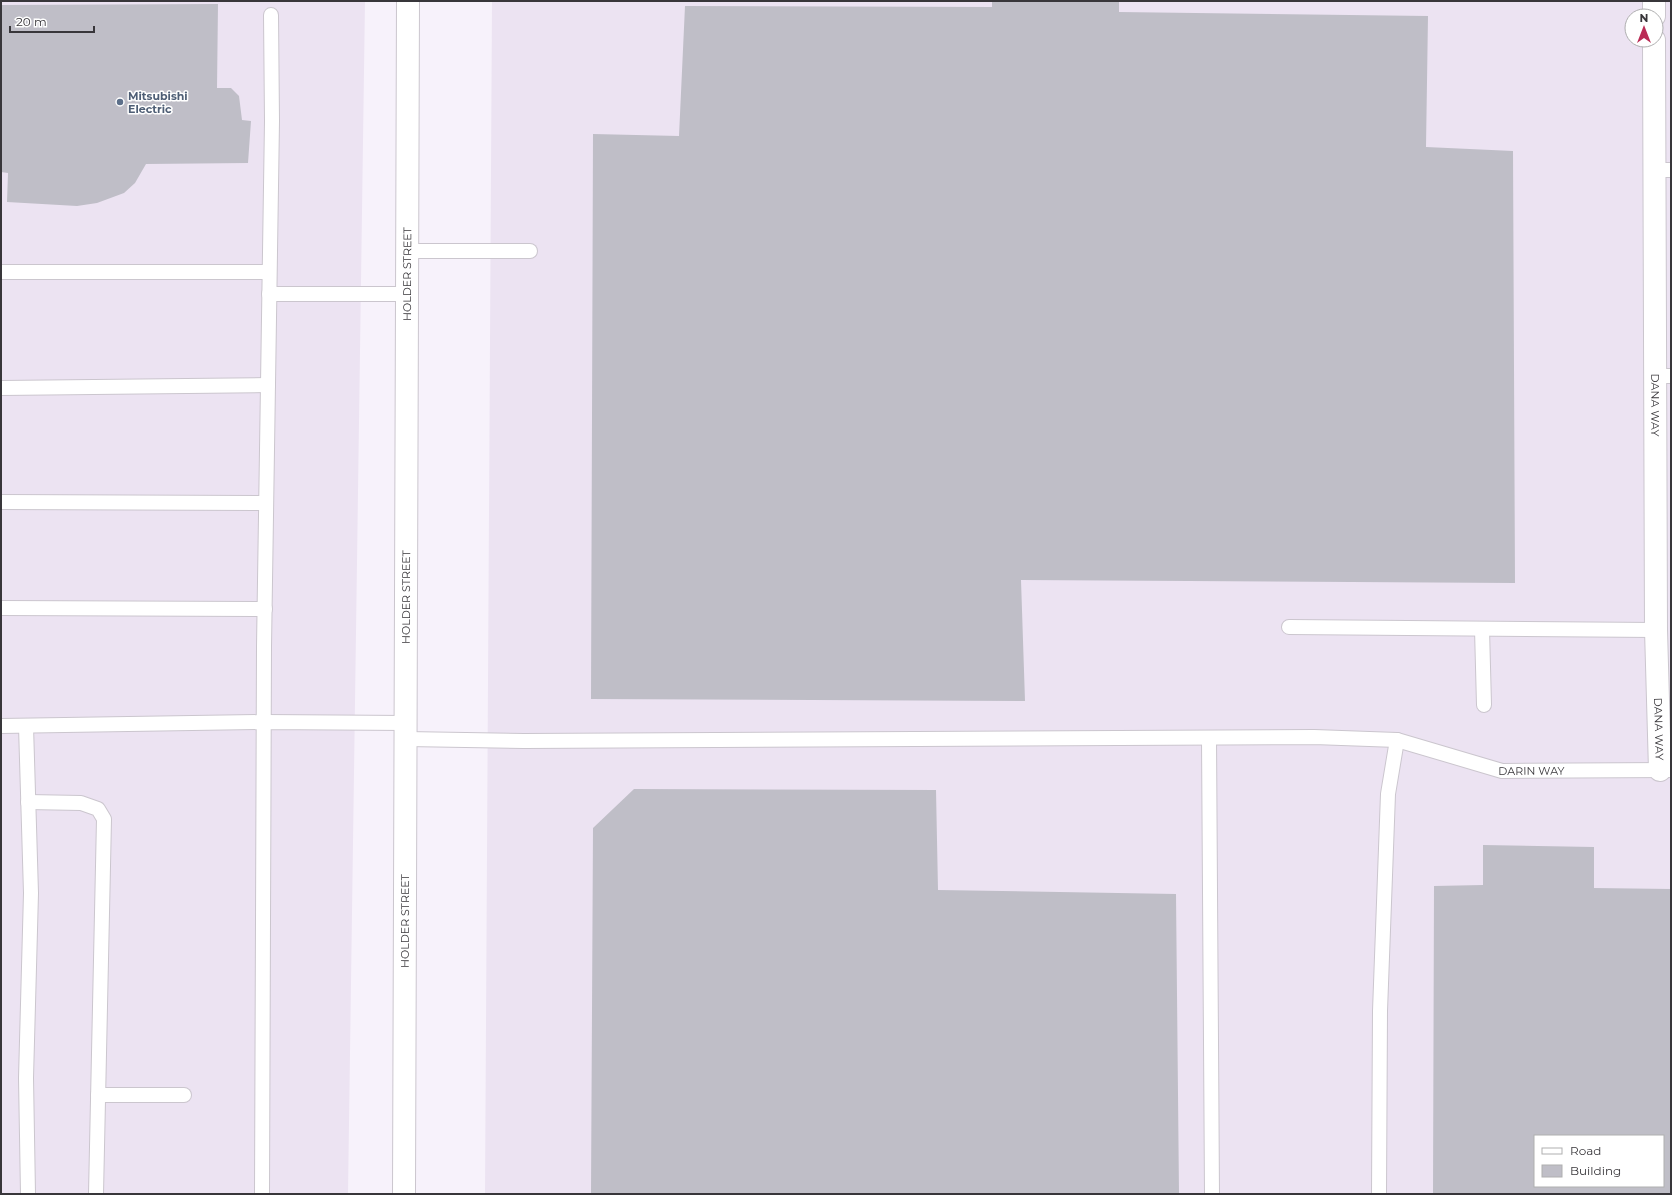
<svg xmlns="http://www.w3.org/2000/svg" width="1672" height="1195" viewBox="0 0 1672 1195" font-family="Montserrat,sans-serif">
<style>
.built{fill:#ece3f2;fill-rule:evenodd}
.building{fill:#bfbec7;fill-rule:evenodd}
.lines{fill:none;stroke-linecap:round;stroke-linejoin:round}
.lane-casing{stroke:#cbc6ce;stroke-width:16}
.street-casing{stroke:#cbc6ce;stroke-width:24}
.secondary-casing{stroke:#cbc6ce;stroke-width:24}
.lane{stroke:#fff;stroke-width:14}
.street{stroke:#fff;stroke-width:22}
.secondary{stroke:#fff;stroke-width:22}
.service-dot{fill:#5c6f8a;stroke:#fff;stroke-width:1.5}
.labels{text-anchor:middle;stroke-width:3;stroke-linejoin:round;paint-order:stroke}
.service-label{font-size:11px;font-weight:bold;fill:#4e5e75;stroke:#fff;text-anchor:start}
.street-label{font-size:11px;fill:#38363a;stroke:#fff}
</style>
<rect width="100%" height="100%" fill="#f7f2fb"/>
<path class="built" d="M1 1H365L348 1194H1Z
M492 1H1671V1194H485ZM1632 16H1656V40H1632ZM1535 1136H1663V1186H1535Z"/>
<path class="building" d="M992 1H1119V12L1428 16 1426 147 1513 151 1515 583 1021 580 1025 701 591 699 593 134 679 136 685 6 992 7Z
M218 4 217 88H231L239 96 242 120 251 121 248 163 146 164 135 183 124 193 97 203 77 206 7 202 8 173 1 172V5Z
M634 789 936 790 938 890 1176 894 1179 1194H591L593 828Z
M1483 845 1594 847V888L1671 889V1194H1433L1434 886 1483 885ZM1535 1136H1663V1186H1535Z"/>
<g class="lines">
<g class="lane-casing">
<g id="lane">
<path d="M1654 170H1671"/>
<path d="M407 251H530"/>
<path d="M1 272H269"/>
<path d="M269 294H407"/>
<path d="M1655 376H1671"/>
<path d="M1 388 268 385"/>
<path d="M1 502 266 503"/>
<path d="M1 608 265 609"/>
<path d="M1289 627 1656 630"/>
<path d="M1482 629 1484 705"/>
<path d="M1 726 264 722 406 723"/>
<path d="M26 726 31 893 26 1078 28 1194"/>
<path d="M1209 738 1212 1194"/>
<path id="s1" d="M406 739 524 741 1314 737 1397 740 1502 771 1671 770"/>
<path d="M28 802 81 803 98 809 104 819 96 1194"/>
<path d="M98 1095H184"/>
<path d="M262 1194 264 647 272 121 271 15"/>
<path d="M1379 1194 1380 1011 1388 794 1397 740"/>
</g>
</g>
<g class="street-casing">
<g id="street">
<path d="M1654 1V16"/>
<path id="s2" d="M1654 40 1656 630 1660 770"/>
</g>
</g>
<g class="secondary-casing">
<g id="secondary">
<path id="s3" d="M404 1194 408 1"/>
</g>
</g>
<use href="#lane" class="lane"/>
<use href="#street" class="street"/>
<use href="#secondary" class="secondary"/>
</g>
<circle class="service-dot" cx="120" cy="102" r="4"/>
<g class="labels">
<g class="service-label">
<text x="128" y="100">Mitsubishi<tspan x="128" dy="13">Electric</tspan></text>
</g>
<g class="street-label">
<text dy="4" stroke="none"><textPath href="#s3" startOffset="920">HOLDER STREET</textPath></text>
<text dy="4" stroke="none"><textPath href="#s2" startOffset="365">DANA WAY</textPath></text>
<text dy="4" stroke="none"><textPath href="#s3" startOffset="597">HOLDER STREET</textPath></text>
<text dy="4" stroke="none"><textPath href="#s2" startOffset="689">DANA WAY</textPath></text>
<text dy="4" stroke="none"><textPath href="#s1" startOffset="1130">DARIN WAY</textPath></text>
<text dy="4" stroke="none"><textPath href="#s3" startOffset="273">HOLDER STREET</textPath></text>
</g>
</g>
<rect width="1672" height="1195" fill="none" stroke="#38363a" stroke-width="4"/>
<rect x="1534" y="1135" width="130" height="52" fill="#ffffff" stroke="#afafb0"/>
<rect x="1542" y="1148" width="20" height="6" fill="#ffffff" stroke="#afafb0"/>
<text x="1570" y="1155" font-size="12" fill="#38363a">Road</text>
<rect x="1542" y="1165" width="20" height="12" fill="#bfbec7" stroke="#afafb0"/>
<text x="1570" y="1175" font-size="12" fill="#38363a">Building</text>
<g transform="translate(1644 28)"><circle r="19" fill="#ffffff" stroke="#afafb0"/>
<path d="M0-3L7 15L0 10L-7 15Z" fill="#ba2b55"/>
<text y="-6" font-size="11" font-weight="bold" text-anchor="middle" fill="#38363a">N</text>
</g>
<path d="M10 26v6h84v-6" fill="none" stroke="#38363a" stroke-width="2"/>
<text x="16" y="26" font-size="12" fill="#38363a" stroke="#ffffff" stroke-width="3" paint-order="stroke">20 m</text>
</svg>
